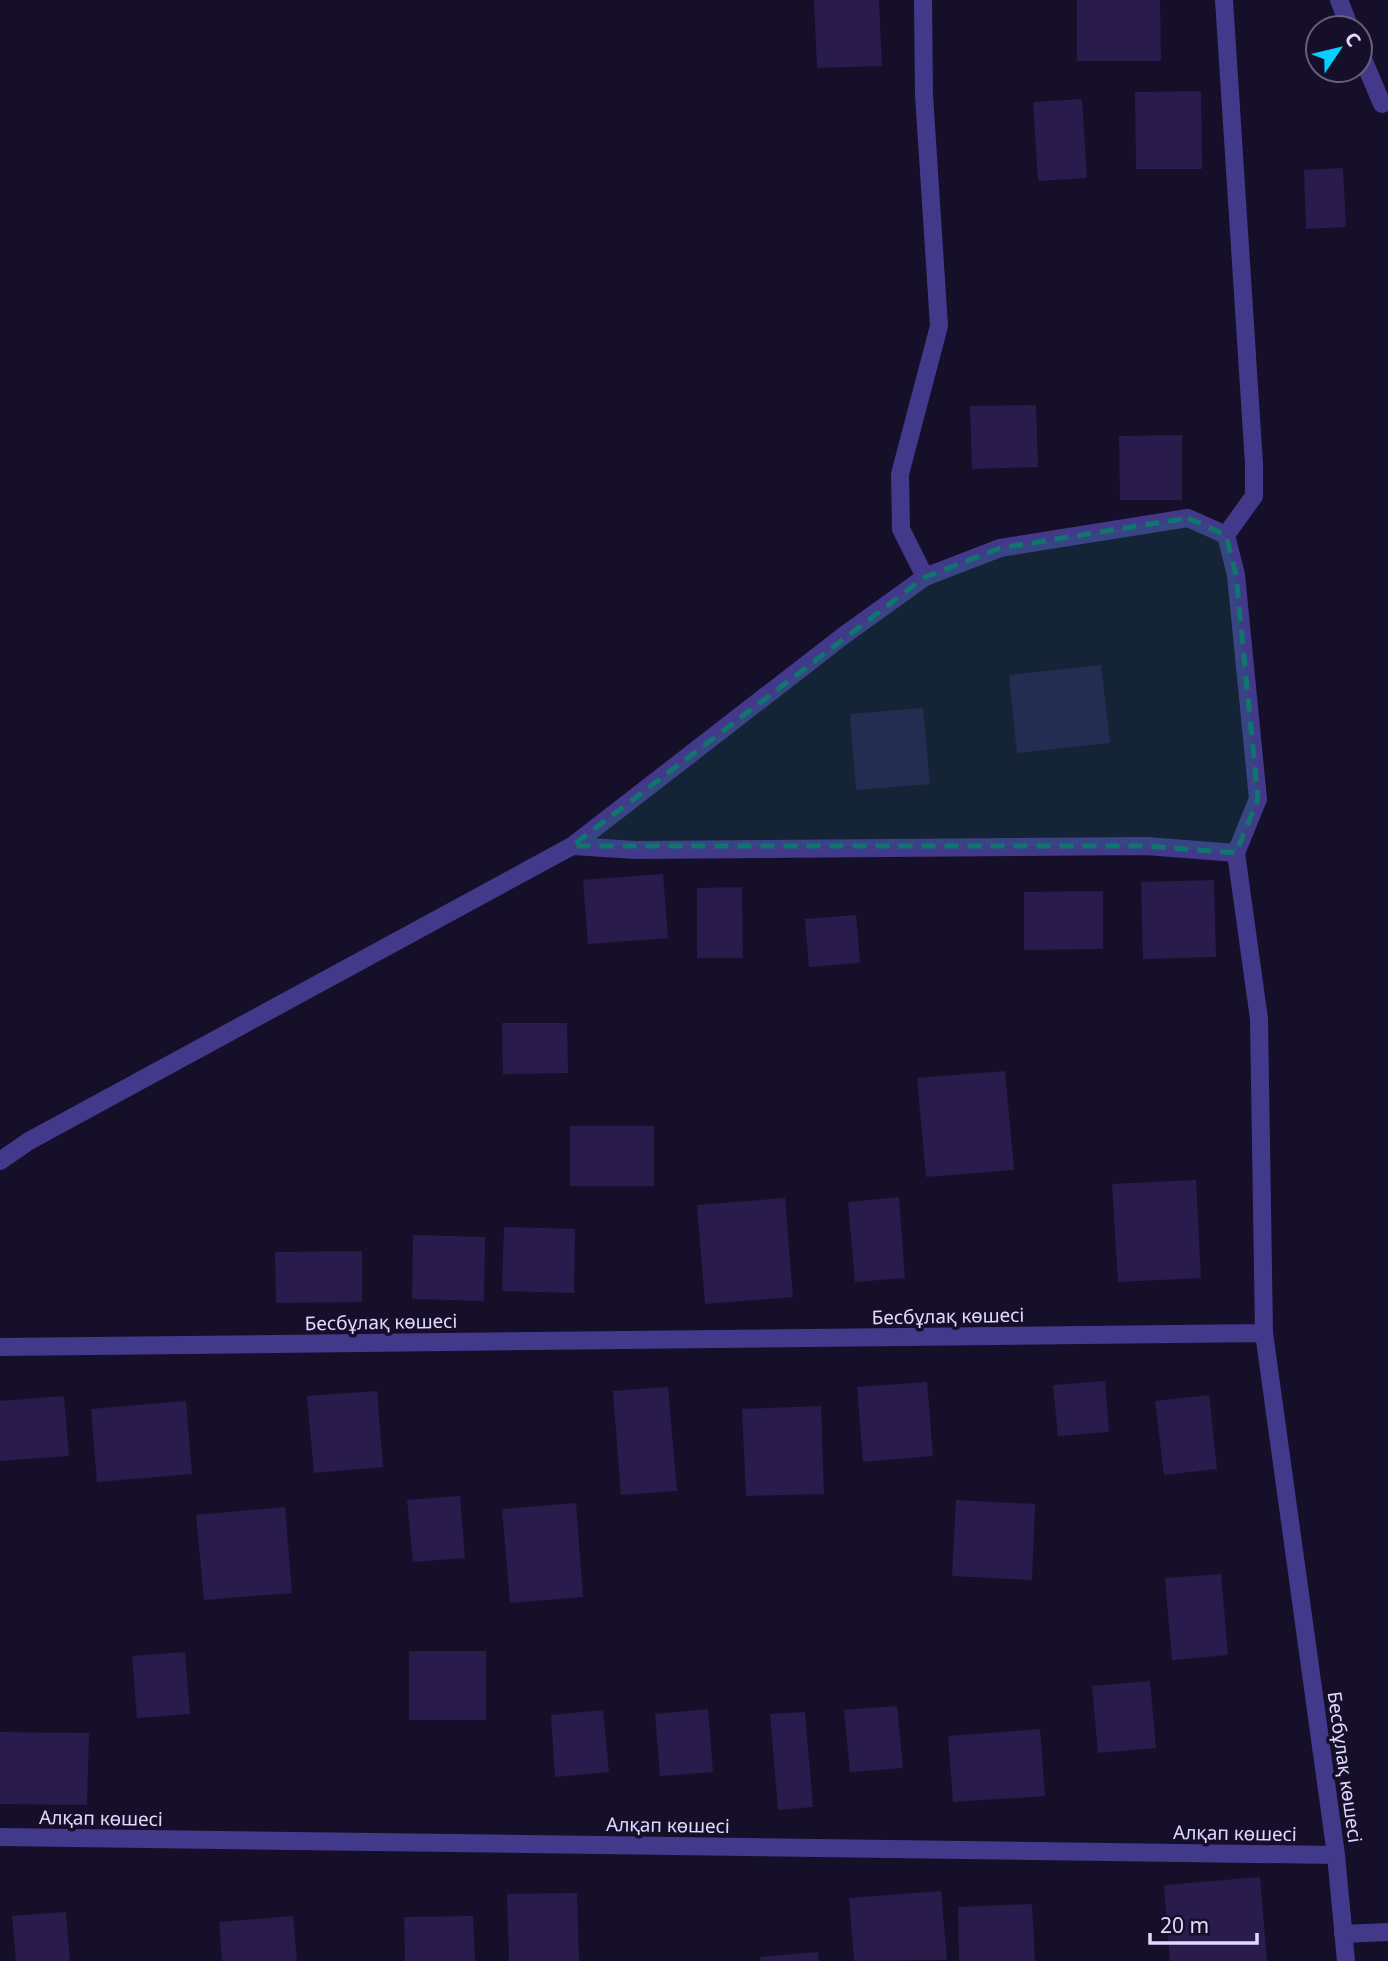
<svg xmlns="http://www.w3.org/2000/svg" width="1388" height="1961" viewBox="0 0 1388 1961" font-family="'Noto Sans',sans-serif">
<style>
.building{fill:#291b4b}
.lines{fill:none;stroke-linecap:round;stroke-linejoin:round}
.street{stroke:#43398a;stroke-width:18}
.marked{fill:#0f766e;fill-opacity:0.2;stroke:#0f766e;stroke-width:5;stroke-dasharray:14 9;stroke-linejoin:round}
.labels{text-anchor:middle;stroke-width:7;stroke-linejoin:round;paint-order:stroke}
.street-label{font-size:19px;fill:#e0d8ff;stroke:#160f29}
</style>
<rect width="100%" height="100%" fill="#160f29"/>
<path class="building" d="M814 0H879L882 66 817 68Z
M1077 0H1160L1161 61H1077Z
M1201 91 1202 169H1136L1135 92Z
M1082 99 1087 178 1038 181 1033 102Z
M1343 168 1346 227 1306 229 1304 170Z
M1036 405 1038 467 972 469 970 406Z
M1182 435V500H1120L1119 436Z
M1101 665 1110 743 1017 753 1009 675Z
M923 708 930 784 856 790 850 714Z
M663 874 668 938 588 944 583 880Z
M1214 880 1216 957 1143 959 1141 882Z
M742 887 743 958H697V888Z
M1103 891V949L1024 950V892Z
M856 915 860 963 809 967 805 919Z
M502 1023H567L568 1073 503 1074Z
M1005 1071 1014 1170 926 1177 917 1078Z
M570 1126H654V1186H570Z
M1196 1180 1201 1278 1118 1282 1112 1184Z
M899 1197 905 1278 855 1282 848 1202Z
M785 1198 793 1297 705 1304 697 1205Z
M504 1227 575 1229 574 1293 502 1291Z
M413 1235 485 1237 484 1301 412 1299Z
M362 1251V1302L276 1303 275 1252Z
M1105 1381 1109 1432 1058 1436 1053 1385Z
M927 1382 933 1456 863 1462 857 1387Z
M668 1387 677 1491 621 1495 613 1391Z
M377 1391 383 1467 314 1473 307 1396Z
M1209 1395 1217 1469 1164 1475 1155 1401Z
M64 1396 69 1456 0 1461V1401Z
M186 1401 192 1474 97 1482 91 1409Z
M821 1406 824 1494 746 1496 742 1409Z
M460 1496 465 1558 413 1562 407 1500Z
M956 1500 1035 1504 1032 1580 952 1576Z
M576 1503 583 1597 510 1603 502 1509Z
M285 1507 292 1593 204 1600 196 1515Z
M1221 1574 1228 1655 1172 1660 1165 1578Z
M409 1651H486V1720H409Z
M185 1652 190 1714 137 1718 132 1656Z
M1150 1681 1156 1748 1098 1753 1092 1686Z
M897 1706 903 1768 850 1772 844 1710Z
M708 1709 713 1772 660 1776 655 1714Z
M603 1710 609 1772 555 1777 551 1715Z
M805 1712 813 1807 778 1810 770 1714Z
M1040 1729 1045 1796 953 1802 948 1736Z
M0 1732 89 1733 87 1805 0 1804Z
M1260 1877 1267 1961H1170L1164 1885Z
M941 1891 947 1960 854 1961 849 1898Z
M577 1893 579 1961H509L507 1894Z
M1032 1904 1035 1961H959L958 1907Z
M66 1912 70 1961H16L12 1916Z
M293 1916 297 1961H222L219 1922Z
M473 1916 475 1961H405L404 1917Z
M818 1952 819 1961H761L760 1957Z"/>
<g class="lines">
<path class="street" d="M923 0 924 95 939 326 900 474 901 529 925 577
M1224 0 1254 464V496L1226 535
M1339 0 1350 28
M1360 52 1382 104
M572 846 636 850 1146 846 1236 853 1259 1019 1264 1333
M0 1161 29 1141 572 846 843 636 925 577 1000 548 1188 518 1226 535 1236 575 1258 799 1236 853
M0 1347 1264 1333 1336 1855 1346 1961
M0 1837 1336 1855
M1343 1934 1388 1932"/>
</g>
<path class="marked" d="M1188 518 1226 535 1236 575 1258 799 1236 853 1146 846H572L925 577 1000 548Z"/>
<g class="labels">
<g class="street-label">
<text transform="translate(948 1316) rotate(-1)" y="7">Бесбұлақ көшесі</text>
<text transform="translate(381 1322) rotate(-1)" y="7">Бесбұлақ көшесі</text>
<text transform="translate(1345 1767) rotate(82)" y="7">Бесбұлақ көшесі</text>
<text transform="translate(101 1818) rotate(1)" y="7">Алқап көшесі</text>
<text transform="translate(668 1825) rotate(1)" y="7">Алқап көшесі</text>
<text transform="translate(1235 1833) rotate(1)" y="7">Алқап көшесі</text>
</g>
</g>
<g transform="translate(1339 49) rotate(55)"><circle r="33" fill="#160f29" stroke="#675f7f" stroke-width="2"/>
<path d="M0-5L12 26L0 18L-12 26Z" fill="#04cfff"/>
<text y="-10" font-size="19" font-weight="bold" text-anchor="middle" fill="#e0d8ff">С</text>
</g>
<path d="M1150 1933v10h107v-10" fill="none" stroke="#e0d8ff" stroke-width="3.5"/>
<text x="1160" y="1933" font-size="21" fill="#e0d8ff" stroke="#160f29" stroke-width="5" paint-order="stroke">20 m</text>
</svg>
